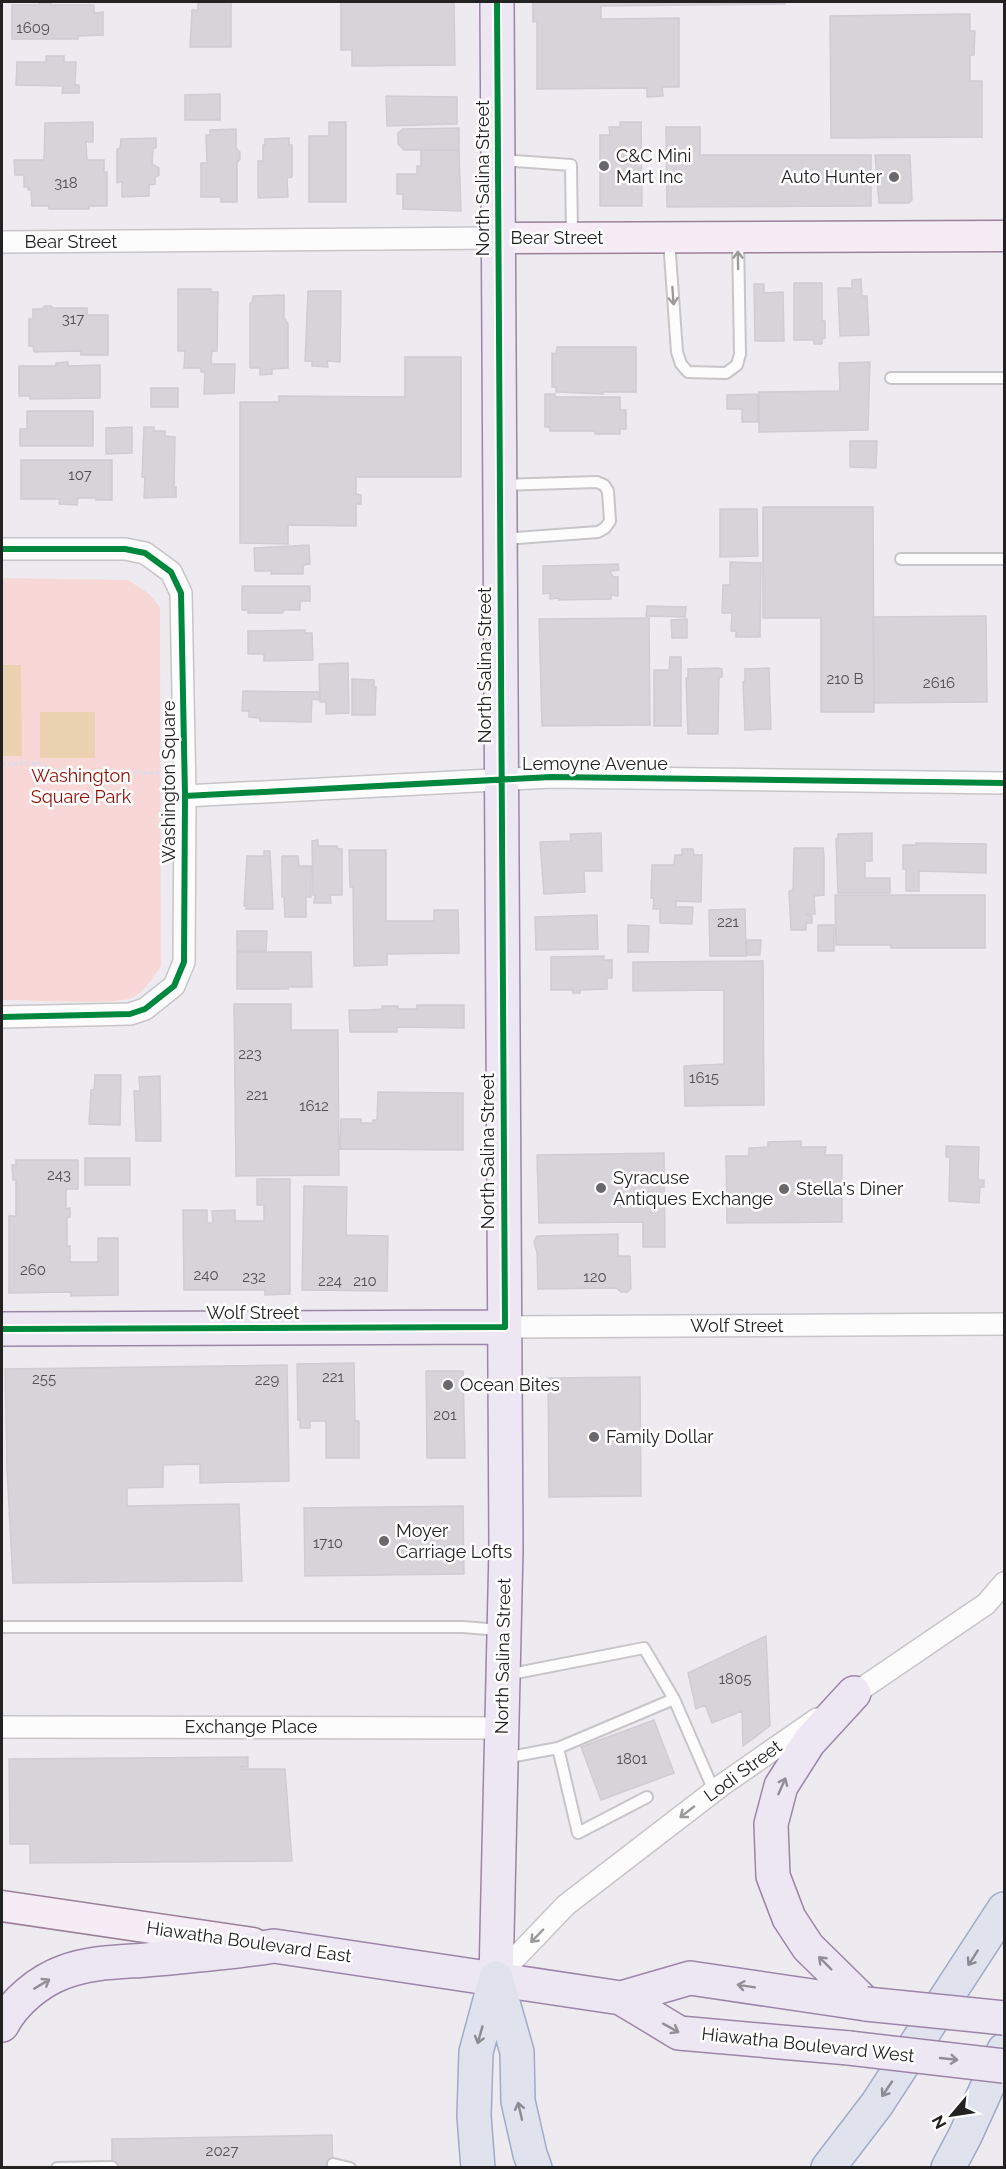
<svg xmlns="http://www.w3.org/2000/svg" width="1006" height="2169" viewBox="0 0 1006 2169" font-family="Raleway,sans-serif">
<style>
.park{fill:#f7d8d7}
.pitch{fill:#ebd3b2}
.building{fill:#d6d3d9;stroke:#d0ccd4;stroke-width:1.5}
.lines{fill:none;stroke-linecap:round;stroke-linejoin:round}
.lane-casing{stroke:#c6c5c7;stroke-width:14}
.street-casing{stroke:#c6c5c7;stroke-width:24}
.secondary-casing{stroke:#9c819a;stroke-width:33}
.primary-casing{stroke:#9c86a7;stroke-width:36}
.highway-casing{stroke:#9fabc8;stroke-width:36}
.path{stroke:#dddbed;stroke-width:4;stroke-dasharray:3 3;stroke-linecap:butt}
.lane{stroke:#fcfcfd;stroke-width:10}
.street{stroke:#fcfcfd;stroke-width:21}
.secondary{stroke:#f5ecf5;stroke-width:30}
.primary{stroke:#ede6f3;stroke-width:33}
.highway{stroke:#e0e2ed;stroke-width:33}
.primary-bridge-casing{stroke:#9c86a7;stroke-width:36;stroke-linecap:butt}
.primary-bridge{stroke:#ede6f3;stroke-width:33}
.cycleway-casing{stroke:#fff;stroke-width:10}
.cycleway{stroke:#00873e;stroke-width:6}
.oneway{stroke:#9a9a9a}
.oneway2{stroke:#928e95}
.oneway3{stroke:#8a8c92}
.poi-dot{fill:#69686a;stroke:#fff;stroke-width:2}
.labels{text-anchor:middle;stroke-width:5;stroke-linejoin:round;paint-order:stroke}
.number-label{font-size:15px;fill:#515052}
.poi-label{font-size:18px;fill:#222;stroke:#fff;text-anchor:start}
.street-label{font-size:18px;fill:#222;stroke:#fff}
.park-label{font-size:18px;fill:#8f0c01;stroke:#fff}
</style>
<rect width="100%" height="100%" fill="#eeebf0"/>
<path class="park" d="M2 578 128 580 148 593 160 607 161 966C153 977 146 990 134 997 120 1006 24 1000 2 1000Z"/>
<path class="pitch" d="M2 665H21L22 756H2Z
M40 712H95V758H40Z"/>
<path class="building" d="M42 2H48L52 5H94V13L103 12V35L78 36V39H12V5H38Z
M198 2H231V47H190L192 10H198Z
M341 2H454L455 65 352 66V50H341Z
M533 2H785V4L601 6V19L679 18V87H662L663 96 647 97V88L537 89V21L533 22Z
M970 14V31H975L974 55H970V81H982V137L831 138 830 16Z
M46 56H64V62H76L75 85H79V93H62L63 86 16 85 17 62H46Z
M220 94V120H185V95Z
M386 96 457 97V124L387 126Z
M93 122V142H86L87 160H104V172H107V206H89V209H49V206H32L31 190H28V187H24V175H15L14 160H44L45 123Z
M329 122H346V202H309V136H329Z
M620 122H641L642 206H600V135H610L609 127H620Z
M666 127H700V155H871V206L667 207Z
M459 128V150H404L398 144V133L403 129Z
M236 129V148L240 152V159L237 163V202H221V197H201V163H207L206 135H210V130Z
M156 138V148H153L152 164 159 168V175L155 178V184L149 185V196L122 197V182L117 183V149H120L121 139Z
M289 138V145H292V177L287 178 288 197 258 198V161H263V145H265V139Z
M421 150H459L461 211 403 209V194H397V174H417V166H421Z
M875 155H910L912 200 909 203H879Z
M861 279 862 296H867L869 335 840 336 838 288H852V280Z
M794 283H822V321H825V338L822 339V344H814V340H794Z
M754 284H764V293L783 292 784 341H755Z
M178 289H211V292H218L217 351H212L211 364H235L234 393 204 394 205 372H201V368H184L185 351H178Z
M308 291H341L340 362 327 361 328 367 312 366V361H305Z
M284 295V317L288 324V368L272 369V374L260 375V368H250V303H252L253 296Z
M45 306H51L53 308H87V315H108V355H81V351L34 352 33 346H29V319H33V309H42Z
M557 347H636V392H603V394L556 392V387H552V353L556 354Z
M405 357H461V477H356V494L361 495V504H356V526L288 525V544L240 543V402H279V396L405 397Z
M68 362V366L100 365V398L30 399V396H19V366H56V363Z
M870 362 868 430 759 432V392L840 391 839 363Z
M151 388H178V407H151Z
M545 394H555V397H620V410H626V429H620V434H595V431H550V427H545Z
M758 394V422H742V409H727V395Z
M27 411H93V446H20V429H27Z
M132 427V453L106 454V428Z
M144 427H154V431H165V436L175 437 174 487H176V497L144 498 145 477H142Z
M850 441H877L876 468 850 467Z
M21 460H112V500H96V498H78L77 505 59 504 60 499H21Z
M763 507H873L874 712H821V618H763Z
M720 509H757L758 556 720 557Z
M309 545 310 564 303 565V574H271L272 571H255L254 548Z
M730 562 761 563 760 637H736V631H731L732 613H722L723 585H730Z
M618 564 619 570 610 571 613 577H618V596L611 595V599L559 600V598L550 599V593L543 594V566Z
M242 586H310V601H300V610H283V613H248V610H242Z
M647 606 686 607 685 617 646 616Z
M986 616 987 702 874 703 873 617Z
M649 618 650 725 542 726 539 619Z
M687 619V638H672L671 620Z
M305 630V633H312L313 660 264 661V654H248V631Z
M670 657H681V726H654V670H669Z
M348 663 349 713 326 714V702H320L319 664Z
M718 668 722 669V677H719L718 734H688L686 678H688V669Z
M769 668 771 729 745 730 743 682H745V669Z
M352 679 374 680V687H376L375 715H352Z
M243 691 320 692V700L312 699 311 722 260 721V718L249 717V711H242Z
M601 833 602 871H584L585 892 544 894 540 842 571 841 570 834Z
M872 833V861H865V878H890V893H838L836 839H838V834Z
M318 840V846H337L338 849H342V895H330L331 903H314L315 895H313L312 841Z
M916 843 986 844V873L919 871V891H906V869H903V845H916Z
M794 848H823L824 855V895L814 896 815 914H806L812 916V923H806V930H791L789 891 793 890Z
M682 849H693L694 855H702L701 902 676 901V907H693L692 924 660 923V909H653L654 898H651L652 865H674L675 855H682Z
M349 850H386V921H434V910H458L459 953 387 954V965L354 966 353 887H350Z
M264 851H270L273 909H246L247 906H244L247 856H264Z
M282 856H298L299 866H311V897H306V917H285L284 897H282Z
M835 895H985V948H891V945H836Z
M745 909 746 956H710L709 910Z
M597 915 598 949 536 950 535 917Z
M628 925 649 926 648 952H628Z
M818 925H834V951H818Z
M237 931H267L266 951H237Z
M747 940H761L760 955H747Z
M237 952H311L312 987H288V989H237Z
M604 956 603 960H612V978H607V989L580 990V993H573V990H551V957Z
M763 961 764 1105 685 1106 684 1066 724 1064V990L633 991V962Z
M234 1004H291V1030H338L339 1175 236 1176Z
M417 1005H464V1028L397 1027V1032H350L349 1010H370L382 1009V1006H398V1009H417Z
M95 1075H121L120 1125 89 1124 91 1090H94Z
M160 1076 161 1141H136L134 1091H140L139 1077Z
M378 1092 463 1093V1150L340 1149 341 1119H361V1123H373V1120H377Z
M801 1141V1147H826L825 1155H842V1222L727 1223 726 1156H749V1148L768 1147V1142Z
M946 1146 979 1147 978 1180H984V1187H980L979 1203 949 1201 950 1157H946Z
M664 1153 665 1247H643V1222L539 1223 537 1155Z
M85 1158H130V1185H85Z
M16 1160H78V1189H66V1209L70 1208V1217L67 1218V1246H70V1262H98V1238H118V1295L71 1296V1292L9 1293V1216H16V1180H13L12 1165H16Z
M257 1179H290V1294L265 1295V1290H184L183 1210H207V1223H213L212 1211 235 1210V1221H264V1205H257Z
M304 1186 347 1187 346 1235 388 1236 387 1291 302 1290Z
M618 1234V1256H630L631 1289 627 1292H621L616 1288 538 1289 537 1253 534 1241 537 1236Z
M354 1363 355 1421H359V1458H326V1421H310V1428H300V1420H298L297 1364Z
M287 1365 289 1481 200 1483V1464L163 1465V1487L127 1488V1506L239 1504 242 1581 13 1583 7 1468 5 1369Z
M426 1371H463L465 1458H427Z
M640 1377 641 1496 549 1497 548 1378Z
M463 1506 464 1574 305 1576 304 1508Z
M766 1636 770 1726 743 1746 742 1711 712 1723 705 1705 696 1709 688 1673Z
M654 1720 674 1773 601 1800 581 1747Z
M248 1757V1767H241V1769H285L292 1861 30 1863V1844H10L9 1759Z
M332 2135 333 2168H112V2139Z"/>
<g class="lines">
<g class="lane-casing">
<path id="lane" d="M500 160 571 165 572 235
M669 240 677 352 681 364 688 372 726 373 737 365 740 354 738 238
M891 378H1004
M502 485 597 482 604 485 608 491 610 521 605 528 598 532 503 539
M901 559H1004
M2 1627H463L500 1630
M506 1675 644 1648 674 1699
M558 1748 578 1833 647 1797
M505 1758 558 1748 674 1699 714 1791
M333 2164 350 2168
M57 2168 112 2167"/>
</g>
<g class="street-casing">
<path id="street" d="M2 242 498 238
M2 549H125L145 553 171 572 181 593 185 796 184 962 174 986 145 1009 130 1014 2 1017
M185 796 551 777 1004 783
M505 1327 1004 1324
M845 1700 986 1604 1004 1583
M2 1727 501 1728
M496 1978 566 1905 722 1785 817 1719"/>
</g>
<g class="secondary-casing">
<path id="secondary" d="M498 238 1004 236
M2 1906 253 1943"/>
</g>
<g class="primary-casing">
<path id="primary" d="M2 1329 505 1327
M854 1693 809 1742 781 1786 771 1824 773 1876 789 1918 808 1947 866 2004
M496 1978 506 1549 497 2
M621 1998 690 1978 866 2004
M2 2025C14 2002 39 1981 64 1972 90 1962 118 1962 146 1960 189 1956 232 1953 274 1946L621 1998 679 2033 849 2048"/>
</g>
<g class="highway-casing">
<path id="highway" d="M496 1978 517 2052 518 2101 530 2154 535 2168
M478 2168 474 2116 476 2052 496 1978
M828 2168 877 2104 1004 1909
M948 2168 965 2136 1004 2050"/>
</g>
<path class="path" d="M2 764 39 763 53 771 163 773"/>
<use href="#lane" class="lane"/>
<use href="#street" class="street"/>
<use href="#secondary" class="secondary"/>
<use href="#primary" class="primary"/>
<use href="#highway" class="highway"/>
<g class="primary-bridge-casing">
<path id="primary-bridge" d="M866 2004 1004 2018
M849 2048 1004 2066"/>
</g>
<use href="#primary-bridge" class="primary-bridge"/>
<g class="cycleway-casing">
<path id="cycleway" d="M2 549H125L145 553 171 572 181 593 185 796 184 962 174 986 145 1009 130 1014 2 1017
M185 796 551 777 1004 783
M2 1329 505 1327 497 2"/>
</g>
<use href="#cycleway" class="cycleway"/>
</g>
<defs><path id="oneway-shaft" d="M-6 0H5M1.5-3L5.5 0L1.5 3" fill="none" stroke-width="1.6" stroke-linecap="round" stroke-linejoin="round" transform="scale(1.5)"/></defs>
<g class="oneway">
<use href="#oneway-shaft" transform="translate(738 260) rotate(-91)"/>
<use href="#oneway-shaft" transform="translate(673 296) rotate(86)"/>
<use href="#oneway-shaft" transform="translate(687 1812) rotate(142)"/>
<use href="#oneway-shaft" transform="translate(537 1936) rotate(134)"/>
</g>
<g class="oneway2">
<use href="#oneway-shaft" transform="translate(782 1786) rotate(-66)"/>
<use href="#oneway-shaft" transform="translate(825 1963) rotate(-135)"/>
<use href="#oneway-shaft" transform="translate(42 1984) rotate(-31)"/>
<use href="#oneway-shaft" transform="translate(746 1986) rotate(-171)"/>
<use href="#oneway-shaft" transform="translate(671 2028) rotate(29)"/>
<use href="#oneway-shaft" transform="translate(949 2059) rotate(6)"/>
</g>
<g class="oneway3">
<use href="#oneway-shaft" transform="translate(973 1958) rotate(123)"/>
<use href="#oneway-shaft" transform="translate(480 2035) rotate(106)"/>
<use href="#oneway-shaft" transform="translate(887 2089) rotate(124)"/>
<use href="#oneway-shaft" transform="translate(520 2111) rotate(-103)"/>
</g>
<g class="poi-dot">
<circle cx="604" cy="166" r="6"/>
<circle cx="894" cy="177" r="6"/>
<circle cx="601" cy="1188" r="6"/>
<circle cx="784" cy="1189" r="6"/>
<circle cx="448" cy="1385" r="6"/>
<circle cx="594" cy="1437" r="6"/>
<circle cx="384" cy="1541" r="6"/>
</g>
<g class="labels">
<g class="number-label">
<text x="33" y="33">1609</text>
<text x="66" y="188">318</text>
<text x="73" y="324">317</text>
<text x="80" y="480">107</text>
<text x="845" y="684">210 B</text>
<text x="939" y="688">2616</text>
<text x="728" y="927">221</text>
<text x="250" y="1059">223</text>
<text x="704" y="1083">1615</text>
<text x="257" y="1100">221</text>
<text x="314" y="1111">1612</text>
<text x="59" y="1180">243</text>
<text x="33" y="1275">260</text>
<text x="206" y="1280">240</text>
<text x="254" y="1282">232</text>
<text x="595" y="1282">120</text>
<text x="330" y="1286">224</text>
<text x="365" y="1286">210</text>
<text x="333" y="1382">221</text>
<text x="44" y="1384">255</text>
<text x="267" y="1385">229</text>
<text x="445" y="1420">201</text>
<text x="328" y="1548">1710</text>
<text x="735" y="1684">1805</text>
<text x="632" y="1764">1801</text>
<text x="222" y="2156">2027</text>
</g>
<g class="poi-label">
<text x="616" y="162">C&amp;C Mini<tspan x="616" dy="21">Mart Inc</tspan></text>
<text x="882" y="183" text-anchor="end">Auto Hunter</text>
<text x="613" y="1184">Syracuse<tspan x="613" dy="21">Antiques Exchange</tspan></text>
<text x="796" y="1195">Stella's Diner</text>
<text x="460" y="1391">Ocean Bites</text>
<text x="606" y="1443">Family Dollar</text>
<text x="396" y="1537">Moyer<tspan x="396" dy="21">Carriage Lofts</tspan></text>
</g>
<g class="street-label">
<text transform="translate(483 178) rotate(-90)" y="6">North Salina Street</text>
<text x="557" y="244">Bear Street</text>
<text x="71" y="248">Bear Street</text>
<text transform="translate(485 665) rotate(-90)" y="6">North Salina Street</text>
<text x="595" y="770">Lemoyne Avenue</text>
<text transform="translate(169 782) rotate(-90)" y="6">Washington Square</text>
<text transform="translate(488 1151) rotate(-90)" y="6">North Salina Street</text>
<text x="253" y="1319">Wolf Street</text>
<text x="737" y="1332">Wolf Street</text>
<text transform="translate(503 1656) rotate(-89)" y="6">North Salina Street</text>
<text x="251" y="1733">Exchange Place</text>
<text transform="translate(743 1771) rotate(-36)" y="6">Lodi Street</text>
<text transform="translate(249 1942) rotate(8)" y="6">Hiawatha Boulevard East</text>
<text transform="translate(808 2045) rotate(6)" y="6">Hiawatha Boulevard West</text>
</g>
<g class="park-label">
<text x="81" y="782">Washington<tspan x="81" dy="21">Square Park</tspan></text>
</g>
</g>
<rect width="1006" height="2169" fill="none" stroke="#222222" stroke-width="6"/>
<g transform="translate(952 2115) rotate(241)" stroke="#ffffff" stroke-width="4.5" paint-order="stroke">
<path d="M0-4.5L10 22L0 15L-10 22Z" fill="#222222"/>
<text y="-9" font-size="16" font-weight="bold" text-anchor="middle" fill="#222222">N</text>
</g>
</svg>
